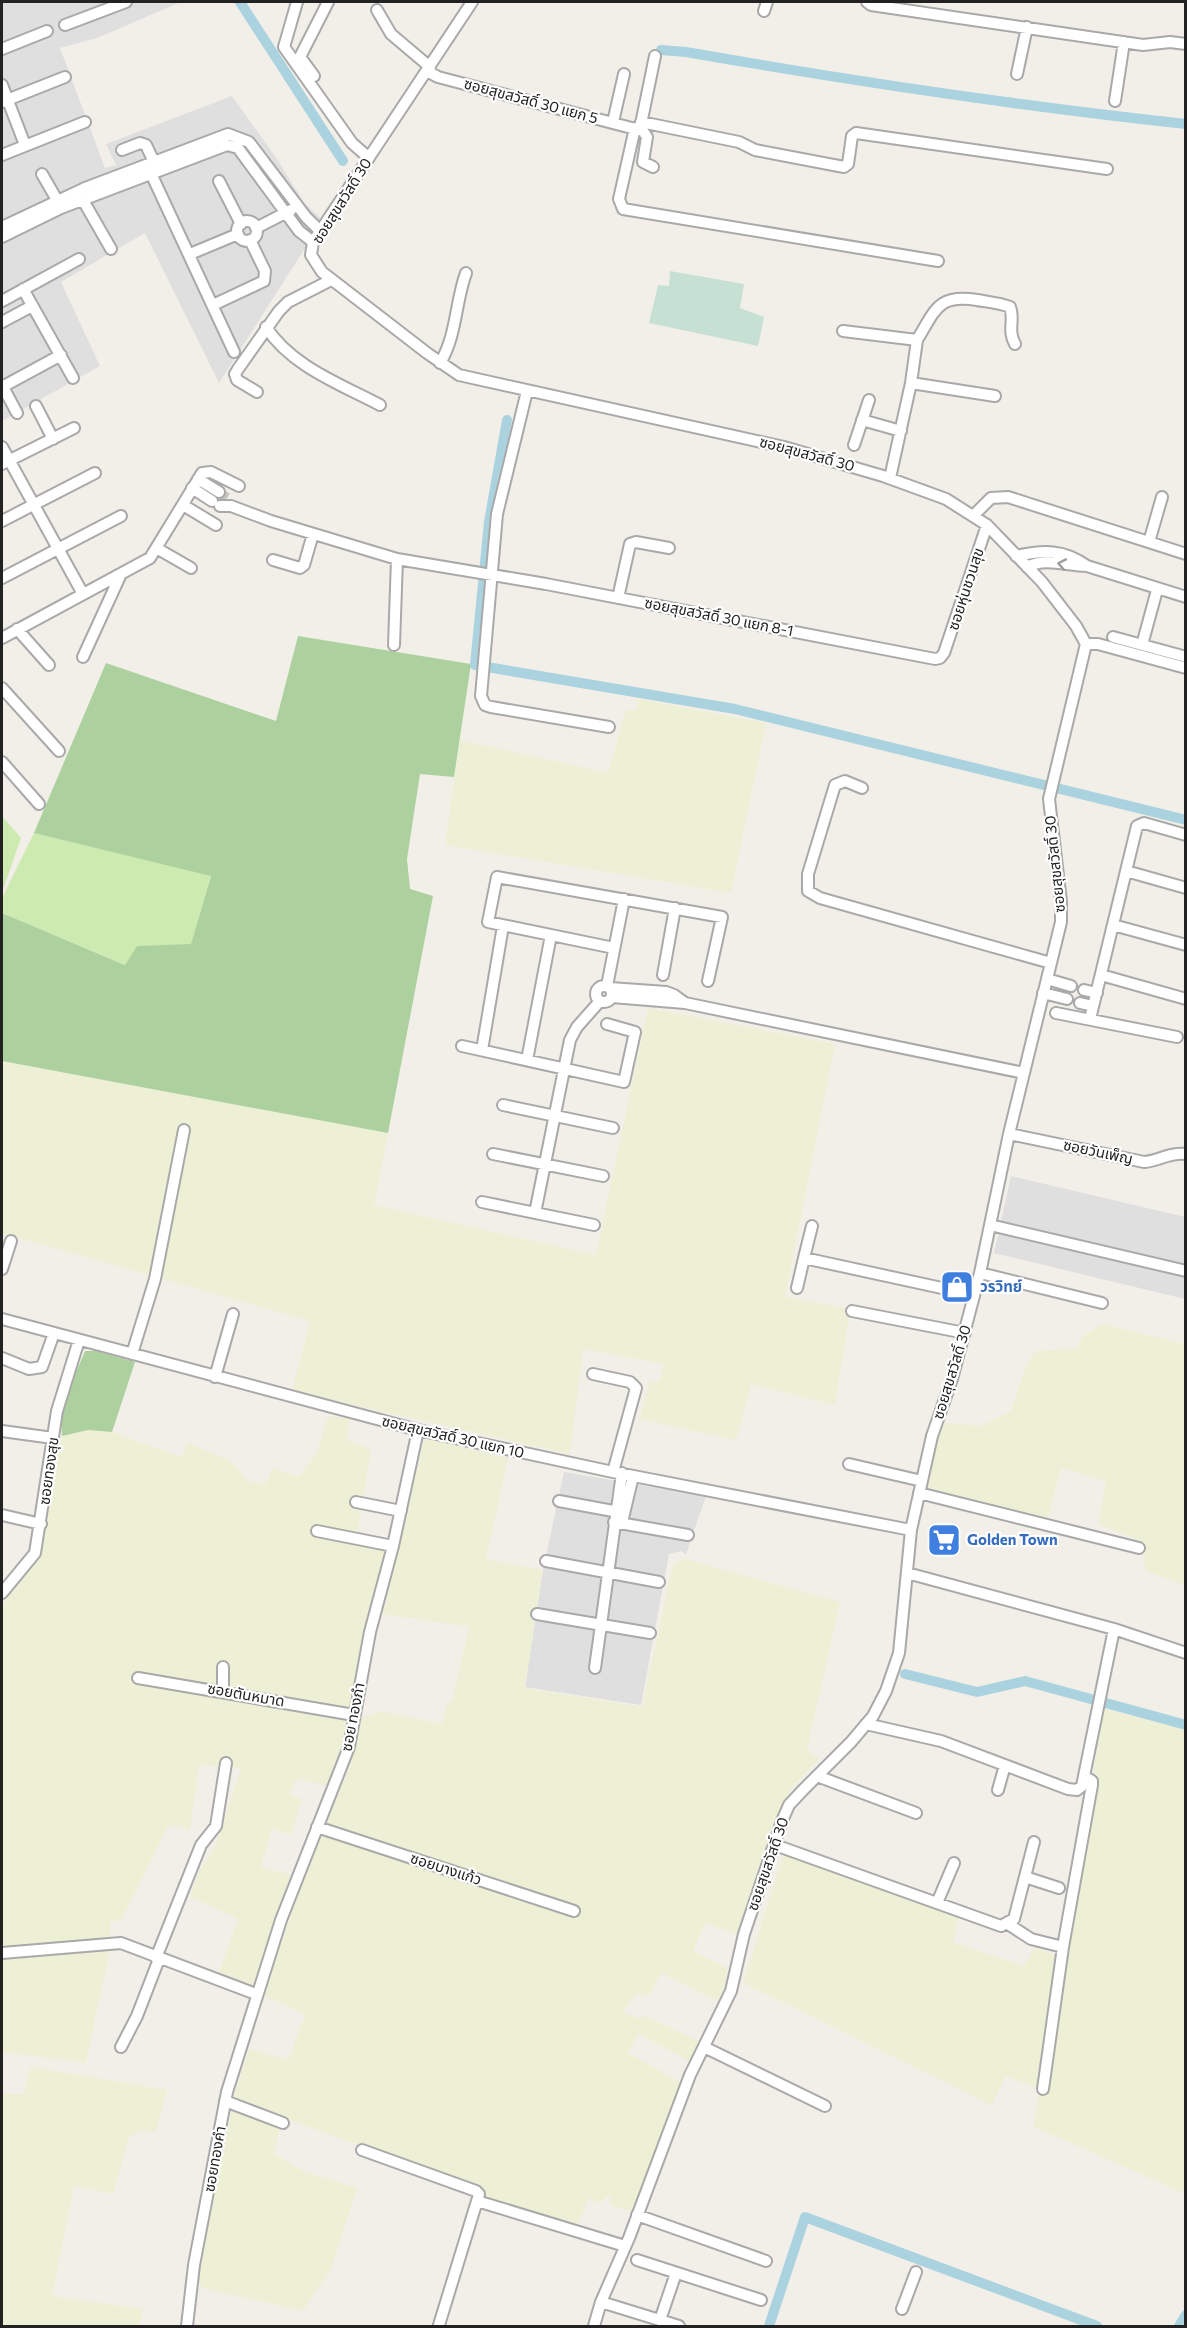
<svg xmlns="http://www.w3.org/2000/svg" width="1187" height="2328" viewBox="0 0 1187 2328" font-family="Commissioner,'Noto Sans Thai',sans-serif">
<style>
.residential{fill:#e0dfdf}
.farmland{fill:#eef0d5}
.grass{fill:#cdebb0}
.forest{fill:#add19e}
.wetland{fill:#c6e0d4}
.lines{fill:none;stroke-linecap:round;stroke-linejoin:round}
.canal{stroke:#aad3df;stroke-width:10}
.street-tunnel{stroke:#c8c6c1;stroke-width:10;stroke-dasharray:10 5;stroke-linecap:butt}
.street-casing{stroke:#a9a9a9;stroke-width:14}
.street{stroke:#fff;stroke-width:10}
.oneway{stroke:#9c9c9c}
.labels{text-anchor:middle;stroke-width:4.5;stroke-linejoin:round;paint-order:stroke}
.street-label{font-size:15px;fill:#222;stroke:#fff}
.shop-label{font-size:15px;font-weight:bold;fill:#366cbe;stroke:#fff;text-anchor:start}
</style>
<rect width="100%" height="100%" fill="#f2efe9"/>
<path class="residential" d="M2 2H181L97 38 60 48 105 168 116 165 106 144 232 96 275 156 305 204 323 220 219 383 145 233 61 282 100 366 2 421Z
M1011 1176 1185 1217V1299L994 1253Z
M564 1472 706 1496 686 1554 681 1551 669 1554 641 1705 525 1687 543 1570Z"/>
<path class="farmland" d="M638 699 766 723 731 893 445 845 460 740 608 773 626 710H637Z
M648 1008 835 1044 785 1297 850 1309 835 1405 751 1384 736 1440 639 1419 650 1381 659 1382 664 1364 583 1349 570 1454 292 1391 310 1321 2 1233V1061L388 1133 374 1205 596 1255Z
M1103 1324 1185 1344V1585L1146 1571 1141 1541 1098 1524 1106 1481 1061 1468 1047 1521 926 1488 941 1422 981 1426 1011 1411 1027 1363 1036 1351 1077 1348 1084 1335Z
M328 1416 350 1419 347 1440 371 1449 355 1545 388 1552 348 1737 338 1769 327 1786 296 1778 290 1794 302 1799 291 1835 272 1828 261 1867 293 1875 253 1987 218 1976 238 1919 190 1896 200 1870 216 1844 241 1768 199 1765 190 1830 168 1825 121 1920 110 1922V1949L86 2063 2 2052V1614L3 1605 11 1592 39 1556 62 1436 88 1430 112 1432 181 1457 188 1443 233 1462 247 1481 266 1484 273 1468 299 1477 317 1452Z
M428 1439 508 1458 486 1559 542 1570 525 1688 642 1707 673 1564 685 1559 840 1602 807 1750 819 1759 791 1789 770 1832 739 1935 705 1923 693 1951 727 1968 725 1985 718 2001 661 1973 649 1996 636 1993 623 2012 640 2019 643 2015 701 2042 691 2062 639 2034 628 2053 684 2084 634 2212 610 2205 611 2197 606 2196 602 2203 588 2199 576 2229 483 2200V2191L233 2099 249 2049 288 2060 305 2015 263 1995 318 1838 350 1767 360 1719 380 1711 442 1724 447 1704 452 1700 469 1627 383 1614 424 1440Z
M1103 1709 1185 1729V2194L1033 2126 1068 1944Z
M787 1853 959 1915 953 1942 1024 1966 1034 1948 1057 1955 1036 2088 1006 2076 992 2105 743 1983 783 1855Z
M30 2067 167 2090 156 2132 140 2131 129 2137 113 2194 74 2186 52 2296 143 2309 139 2326H2V2094H24Z
M232 2109 280 2127 274 2154 303 2171 357 2188 331 2269 303 2311 202 2288 198 2278Z"/>
<path class="grass" d="M2 816 21 838 2 893Z
M34 833 211 875 191 945 137 946 126 965 2 913V898Z"/>
<path class="forest" d="M298 636 471 664 454 777 420 774 407 859 410 889 433 896 388 1133 2 1061V913L125 965 137 946 191 944 211 876 34 833 106 663 276 721Z
M85 1351H96L135 1362 112 1432 88 1430 62 1436C59 1406 74 1378 85 1351Z"/>
<path class="wetland" d="M670 271 744 284 740 308 764 317 758 346 649 323 658 285 669 286Z"/>
<g class="lines">
<path class="canal" d="M240 2 343 161
M661 50 686 52C852 81 1018 106 1186 124
M507 420 489 522 475 665 735 709 1186 820
M905 1674 977 1692 1025 1681 1186 1725
M769 2326 805 2217 1097 2326
M1179 2326 1186 2315"/>
<path class="street-tunnel" d="M219 492 227 498"/>
<g class="street-casing">
<path id="street" d="M297 2 284 47 352 143 369 158
M472 2 313 242 311 255 322 272 427 353 459 375 784 447 883 476 946 499 987 525 1042 582 1076 626 1086 644 1049 799 1061 901V922L1009 1134 980 1273 952 1379 932 1436 911 1530 899 1653 886 1691 873 1716 851 1742 802 1791 789 1805 782 1821 744 1934 731 1991 690 2075 629 2238 601 2302 594 2326
M867 2 871 5 1143 45 1170 42 1186 44
M377 10 391 34 430 67
M764 11 767 2
M65 25 126 2
M2 49 47 31
M427 71 438 77 643 131 647 137 643 162 653 167
M1017 74 1027 27
M314 76 300 57 328 2
M2 85 25 145
M1115 101 1124 42
M2 102 65 77
M613 122 624 74
M641 122 739 142 755 150 844 167 848 164 852 136 856 133 1107 169
M635 128 619 199 623 209 938 261
M640 129 655 56
M122 150 140 143 146 145 154 162
M2 155 85 122
M148 167 234 352
M42 174 57 200
M219 181 241 224
M80 195 111 249
M237 231a10 10 0 1 1 20 0a10 10 0 1 1-20 0Z
M2 227 85 188 228 134 249 142 306 217 320 231
M256 228 291 210
M2 237 61 208 227 145 238 148 299 231 313 242
M190 254 238 234
M23 289 73 378
M2 301 79 259
M213 305 264 281 265 271 250 240
M2 322 32 306
M266 327C291 366 340 384 380 405
M843 331 917 340 911 383 890 478
M917 340C936 309 938 294 977 300 988 302 1000 303 1010 307 1015 320 1007 330 1015 344
M440 363C457 335 455 303 466 273
M911 383 995 396
M2 385 17 413
M2 387 61 355
M527 391 497 514 481 696 485 705 491 707 609 727
M257 392 237 380 235 374 238 369 279 311 288 302 331 280
M36 406 53 439
M862 420 901 431
M854 445 869 400
M2 447 83 594
M2 464 74 428
M198 479 219 492
M192 488 212 501
M183 505 216 525
M220 506H231L271 521 397 559 546 584 935 659 940 658 944 653 987 525
M974 515 991 498 1008 497 1186 554
M2 521 95 473
M1149 542 1162 497
M158 549 191 568
M1016 556C1043 550 1064 549 1087 566 1066 566 1046 557 1027 567
M273 560 300 568 304 565 313 534
M1087 566 1186 597
M2 578 121 516
M618 598 630 544 636 542 669 548
M17 629 49 665
M1113 637 1186 657
M2 638 150 558 202 473 211 472 239 486
M1086 644H1098L1186 668
M394 645 397 559
M1142 645 1157 590
M83 657 121 574
M2 688 59 751
M2 762 39 804
M862 788 845 781 835 785 808 874V891L820 898 1051 963
M1126 871 1186 888
M1113 925 1186 945
M614 948 488 922 497 877 722 917 708 981
M663 975 675 908
M1101 975 1186 999
M1047 979 1071 986
M596 994a8 8 0 1 1 16 0a8 8 0 1 1-16 0Z
M607 986 624 899
M610 988 666 992 674 995 685 1003
M1084 990 1097 993
M1043 993 1067 999
M612 997 685 1003 1024 1073
M1080 1003 1093 1006
M1056 1013 1177 1037
M1090 1019 1137 826 1144 823 1186 835
M462 1046 624 1082 635 1032 607 1024
M482 1050 503 926
M527 1060 551 935
M503 1105 613 1128
M1009 1134 1144 1162C1159 1161 1169 1152 1186 1154
M493 1154 603 1176
M482 1202 594 1225
M535 1213 570 1040 577 1027 600 1001
M990 1225 1186 1271
M804 1258 812 1226
M2 1269 11 1241
M980 1273 1102 1303
M797 1288 804 1258 974 1295
M852 1311 965 1333
M2 1319 418 1430 613 1472 911 1530
M132 1354 155 1279 184 1130
M2 1358 29 1369 42 1367 54 1333
M593 1374 630 1382 636 1388 613 1472
M215 1377 233 1314
M2 1431 53 1438
M849 1464 922 1481
M919 1493 1139 1548
M559 1501 624 1513
M356 1502 401 1511
M2 1515 41 1524
M623 1518 633 1476
M614 1522 688 1535
M317 1531 393 1546
M546 1561 659 1582
M907 1573 1114 1629 1186 1653
M2 1593 35 1553 57 1411 79 1340
M537 1614 650 1633
M595 1668 622 1473
M138 1678 354 1715
M223 1691V1667
M866 1724 941 1741 1068 1789 1077 1790 1082 1786 1114 1629
M817 1776 916 1813
M998 1790 1005 1765
M317 1827 574 1911
M775 1845 1001 1926 1014 1919 1034 1842
M1025 1877 1059 1888
M937 1903 954 1863
M1008 1924 1031 1939 1063 1947
M2 1953 121 1943 256 1994
M156 1958 201 1845 216 1826 226 1763
M121 2047 137 2016 159 1959
M704 2047 825 2106
M1043 2089 1063 1947 1092 1785V1781L1084 1776
M225 2101 283 2123
M362 2150 476 2191 479 2194 477 2201
M637 2215 766 2261
M637 2260 761 2300
M601 2302 679 2326
M902 2309 916 2272
M660 2320 676 2273
M439 2325 477 2201 625 2246
M187 2326 194 2265 227 2092 281 1920 349 1747 370 1632 393 1546 418 1430"/>
</g>
<use href="#street" class="street"/>
</g>
<defs><path id="oneway-chevron" d="M-2-3.5L2.5 0L-2 3.5" fill="none" stroke-width="1.6" stroke-linecap="round" stroke-linejoin="round" transform="scale(1.5)"/></defs>
<use class="oneway" href="#oneway-chevron" transform="translate(1062 564) rotate(-169)"/>
<defs>
<g id="shop-square" transform="scale(1.725)"><rect x="-9" y="-9" width="18" height="18" rx="4" fill="#3f7fe0" stroke="#fff"/><path d="M-5-2.5h2.3a2.7 3.5 0 0 1 5.4 0H5L5.5 6h-11ZM-1.5-2.5h3a1.5 2.3 0 0 0-3 0Z" fill="#fff"/></g>
<g id="supermarket-square" transform="scale(1.725)"><rect x="-9" y="-9" width="18" height="18" rx="4" fill="#3f7fe0" stroke="#fff"/><path d="M-6-5.5h2.5l.6 2H6L4.5 2H-2.5L-4.4-4H-6ZM-1.5 3.2a1.3 1.3 0 1 0 .1 0ZM3 3.2a1.3 1.3 0 1 0 .1 0Z" fill="#fff"/></g>
</defs>
<g fill-rule="evenodd">
<use href="#shop-square" x="957" y="1287"/>
<use href="#supermarket-square" x="944" y="1540"/>
</g>
<g class="labels">
<g class="street-label">
<text transform="translate(531 101) rotate(15)" y="5">ซอยสุขสวัสดิ์ 30 แยก 5</text>
<text transform="translate(342 201) rotate(-58)" y="5">ซอยสุขสวัสดิ์ 30</text>
<text transform="translate(807 454) rotate(15)" y="5">ซอยสุขสวัสดิ์ 30</text>
<text transform="translate(966 589) rotate(-72)" y="5">ซอยหุ่นชวนสุข</text>
<text transform="translate(719 617) rotate(11)" y="5">ซอยสุขสวัสดิ์ 30 แยก 8-1</text>
<text transform="translate(1055 864) rotate(-96)" y="5">ซอยสุขสวัสดิ์ 30</text>
<text transform="translate(1098 1152) rotate(12)" y="5">ซอยวันเพ็ญ</text>
<text transform="translate(952 1372) rotate(-73)" y="5">ซอยสุขสวัสดิ์ 30</text>
<text transform="translate(453 1437) rotate(13)" y="5">ซอยสุขสวัสดิ์ 30 แยก 10</text>
<text transform="translate(49 1471) rotate(-82)" y="5">ซอยทองสุข</text>
<text transform="translate(246 1695) rotate(10)" y="5">ซอยตันหมาด</text>
<text transform="translate(353 1717) rotate(-79)" y="5">ซอย ทองภํา</text>
<text transform="translate(768 1864) rotate(-71)" y="5">ซอยสุขสวัสดิ์ 30</text>
<text transform="translate(446 1869) rotate(18)" y="5">ซอยบางแก้ว</text>
<text transform="translate(215 2159) rotate(-80)" y="5">ซอยทองคำ</text>
</g>
<g class="shop-label">
<text x="980" y="1292">วรวิทย์</text>
<text x="967" y="1545">Golden Town</text>
</g>
</g>
<rect width="1187" height="2328" fill="none" stroke="#222222" stroke-width="6"/>
</svg>
